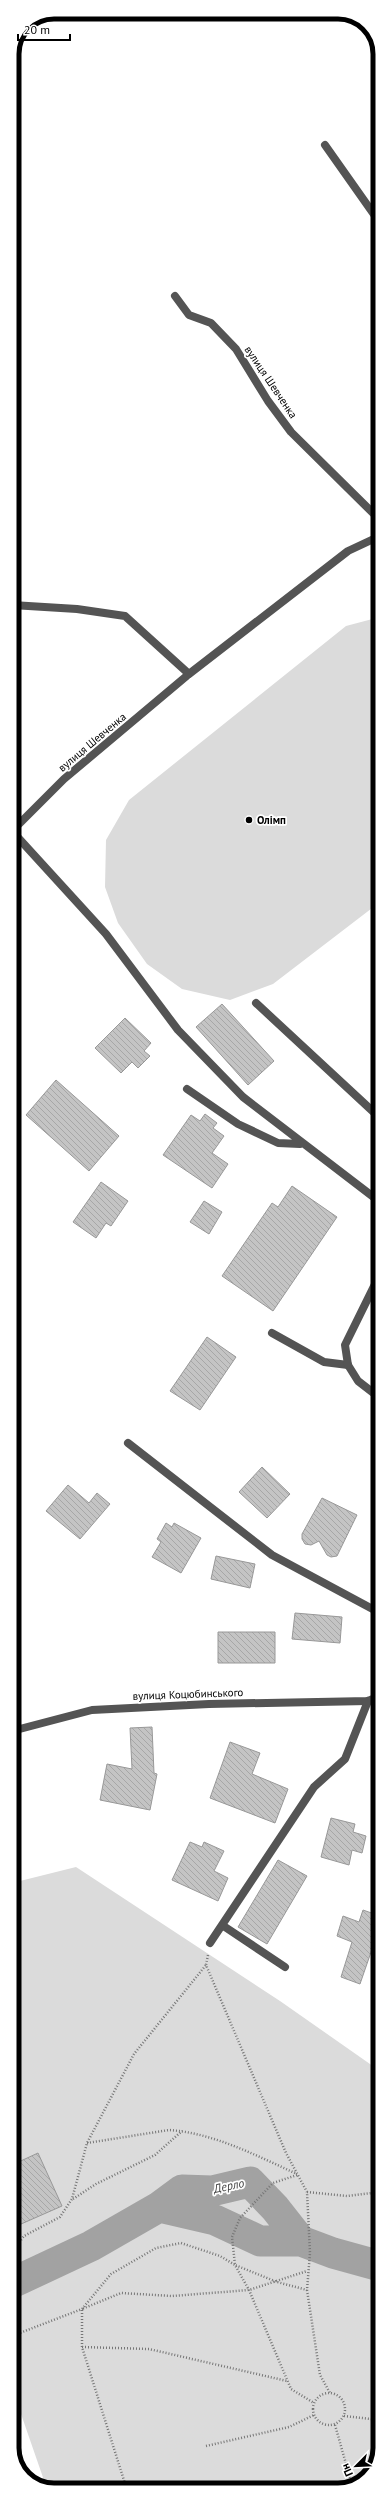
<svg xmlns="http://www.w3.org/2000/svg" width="392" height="2502" viewBox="0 0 392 2502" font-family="'PT Sans',sans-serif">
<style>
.park{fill:#dbdbdb}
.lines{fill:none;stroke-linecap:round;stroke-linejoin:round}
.river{stroke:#a2a2a2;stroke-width:31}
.building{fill:url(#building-back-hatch);stroke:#989898}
.path{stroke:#767676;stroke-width:2.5;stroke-dasharray:1 2;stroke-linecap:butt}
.service{stroke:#545454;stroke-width:8}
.minor{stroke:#545454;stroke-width:8}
.tertiary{stroke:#545454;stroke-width:8}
.poi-dot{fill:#000;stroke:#fff;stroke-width:1.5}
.labels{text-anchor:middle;stroke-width:3.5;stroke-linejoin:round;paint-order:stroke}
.street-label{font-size:11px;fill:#000;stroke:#fff}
.poi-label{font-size:11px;font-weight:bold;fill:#000;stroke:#fff;text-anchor:start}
.water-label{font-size:12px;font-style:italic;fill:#434343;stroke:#fff}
.rim{fill:none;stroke:#000;stroke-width:5}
</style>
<defs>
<pattern id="building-back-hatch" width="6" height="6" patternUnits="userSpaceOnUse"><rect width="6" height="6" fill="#c4c4c4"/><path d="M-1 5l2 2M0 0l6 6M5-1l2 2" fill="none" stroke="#a7a7a7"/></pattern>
</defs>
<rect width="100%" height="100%" fill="#fff"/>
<path class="park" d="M380 617V902L273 984 230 1000 182 989 147 964 118 923 105 887 106 840 129 800 346 626Z
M76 1867 280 2001 380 2071V2448L369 2476 343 2490 47 2489 12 2388V1883Z"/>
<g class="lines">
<path class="river" d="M159 2207 215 2220 260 2241H301
M12 2283 91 2246 159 2207 182 2190 212 2191 250 2182 275 2208 301 2241 333 2253 380 2266"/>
</g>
<path class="building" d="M222 1004 274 1061 248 1085 196 1027Z
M125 1018 151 1043 144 1051 150 1056 138 1068 132 1062 121 1073 95 1048Z
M56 1080 119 1136 89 1171 26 1115Z
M205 1114 217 1123 213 1128 224 1136 212 1153 228 1164 212 1188 163 1155 191 1115 200 1121Z
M101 1182 128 1201 111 1226 106 1223 96 1238 73 1222Z
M292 1186 337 1217 273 1311 222 1276 272 1203 278 1207Z
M204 1201 222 1212 209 1234 190 1222Z
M207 1337 236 1357 200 1410 170 1391Z
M262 1467 290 1494 267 1518 239 1492Z
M68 1485 89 1503 97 1493 110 1504 80 1539 46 1511Z
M322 1498 357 1515 337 1556 331 1557 327 1555 319 1541 311 1545 305 1544 302 1539V1534Z
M166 1523 172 1527 174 1523 201 1538 181 1573 152 1557 161 1542 157 1539Z
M216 1556 255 1564 250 1588 211 1579Z
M295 1613 342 1617 340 1643 292 1639Z
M218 1632H275V1663H218Z
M152 1727 154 1773 157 1774 150 1810 100 1800 107 1764 132 1769 130 1728Z
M230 1742 260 1753 252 1774 288 1789 275 1823 210 1798Z
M331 1818 355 1824 353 1832 366 1836 362 1853 352 1850 349 1865 321 1857Z
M190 1842 202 1847 204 1842 224 1851 214 1871 228 1878 218 1901 172 1880Z
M278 1860 307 1876 267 1944 238 1927Z
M363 1910 380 1916V1926L360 1984 341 1977 352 1942 337 1936 343 1916 359 1922Z
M38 2153 62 2206 12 2228V2165Z"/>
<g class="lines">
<path class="path" d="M208 1955 206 1965 286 2153 307 2192 310 2253 307 2290 320 2375 330 2393
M87 2143 169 2130C214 2133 257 2156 297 2174
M297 2175 273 2183 240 2218 232 2237 235 2265 277 2282 307 2290
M307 2192 347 2196 380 2192
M73 2199 96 2184 155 2155 182 2131
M12 2252 24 2236 60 2217 72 2199 87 2143 134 2054 206 1965
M12 2336 82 2309 111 2274 156 2248 181 2243 220 2256 235 2265 249 2290 291 2389 314 2403
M82 2347 149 2349 287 2381
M313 2409a16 16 0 1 1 32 0a16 16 0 1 1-32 0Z
M344 2416 380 2420
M335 2425 352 2485
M206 2446 289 2427 314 2415
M127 2490 82 2347V2309L121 2293 172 2296 249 2290 307 2271"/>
<path class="service" d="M175 296 189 315 211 323 236 349 268 401 291 432 380 520
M12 831 106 934 178 1030 243 1097 380 1202
M256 1003 380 1118
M187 1089 238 1124 278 1143 300 1144
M272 1333 324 1362 348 1365
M128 1443 272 1555 380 1613
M222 1925 285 1967
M210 1943 314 1787 345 1759 368 1701"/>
<path class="minor" d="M325 145 380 223
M12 605 77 609 125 616 189 674
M12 831 64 779 189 674 348 551 380 536
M380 1274 345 1345 348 1365 358 1381 380 1398"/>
<path class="tertiary" d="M12 1731 92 1710 209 1704 368 1701 380 1696"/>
</g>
<circle class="poi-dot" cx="249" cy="820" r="4"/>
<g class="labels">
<g class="street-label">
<text transform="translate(271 382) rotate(56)" y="4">вулиця Шевченка</text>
<text transform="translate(92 742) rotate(-40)" y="4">вулиця Шевченка</text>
<text transform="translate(188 1694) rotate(-2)" y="4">вулиця Коцюбинського</text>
</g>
<g class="poi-label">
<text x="257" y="824">Олімп</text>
</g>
<g class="water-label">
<text transform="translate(229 2186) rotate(-11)" y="4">Дерло</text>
</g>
</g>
<path d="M0 0H392V2502H0ZM54 19H338A35 35 0 0 1 373 54V2448A35 35 0 0 1 338 2483H54A35 35 0 0 1 19 2448V54A35 35 0 0 1 54 19Z" fill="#fff" fill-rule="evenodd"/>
<path class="rim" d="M54 19H338A35 35 0 0 1 373 54V2448A35 35 0 0 1 338 2483H54A35 35 0 0 1 19 2448V54A35 35 0 0 1 54 19Z"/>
<g transform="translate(356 2466) rotate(246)" stroke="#ffffff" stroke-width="3" paint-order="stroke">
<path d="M0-3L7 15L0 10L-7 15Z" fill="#000000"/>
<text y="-6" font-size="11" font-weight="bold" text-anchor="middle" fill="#000000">Пн</text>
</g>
<path d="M18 34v6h52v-6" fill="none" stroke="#000000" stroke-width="2"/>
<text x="24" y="34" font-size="12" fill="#000000" stroke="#ffffff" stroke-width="3" paint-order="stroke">20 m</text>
</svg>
